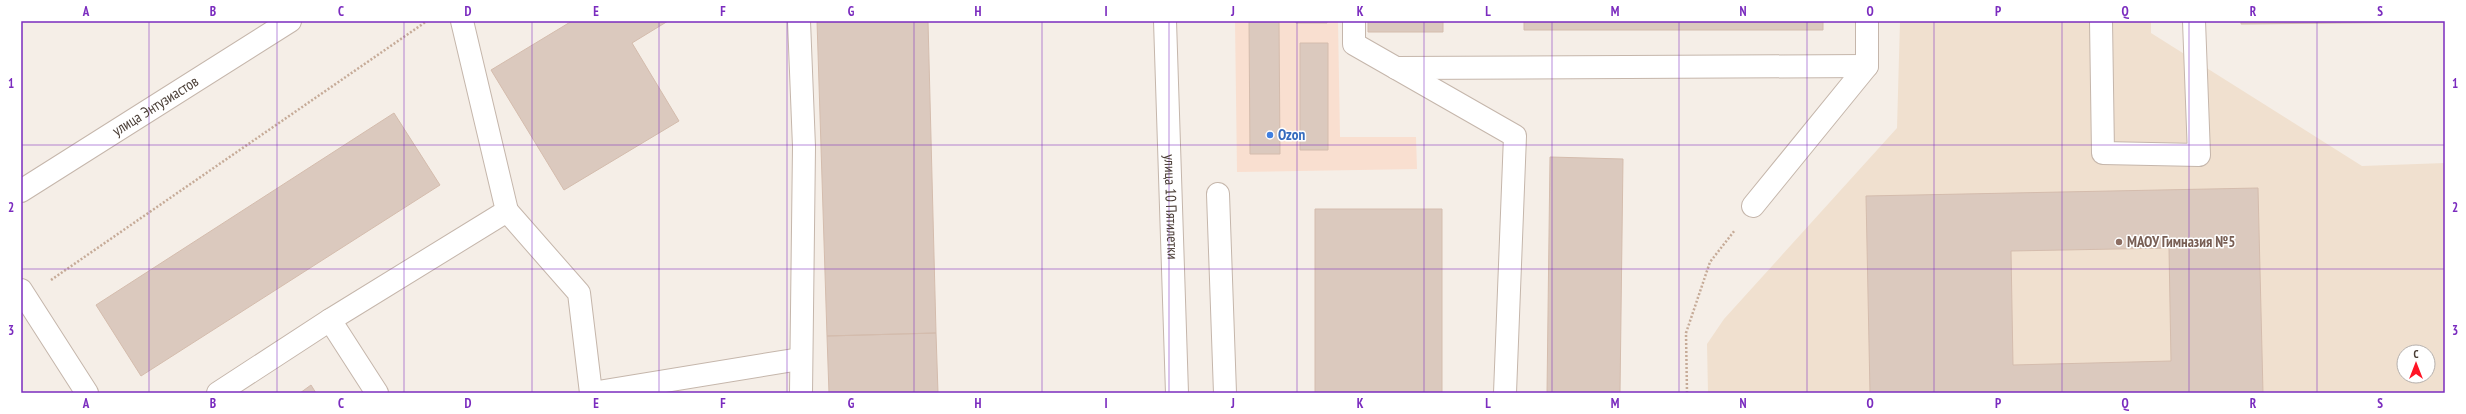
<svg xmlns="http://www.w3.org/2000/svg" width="2466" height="414" viewBox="0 0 2466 414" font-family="'PT Sans Narrow',sans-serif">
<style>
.commercial{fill:#f9dfd0}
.education{fill:#f0e0cf;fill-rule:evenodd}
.building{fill:#dbc9be;stroke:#d4bcad;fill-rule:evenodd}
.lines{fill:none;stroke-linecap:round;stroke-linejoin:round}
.minor-casing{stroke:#c5b6ab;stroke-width:24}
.path{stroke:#c6ab98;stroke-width:2.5;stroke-dasharray:2 2;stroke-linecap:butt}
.minor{stroke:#fff;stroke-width:22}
.grid{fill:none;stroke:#7b2cbf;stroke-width:1;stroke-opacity:0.55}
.shop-dot{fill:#3f7fe0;stroke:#fff;stroke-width:1.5}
.education-dot{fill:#8d6e63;stroke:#fff;stroke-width:1.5}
.labels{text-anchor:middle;stroke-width:3;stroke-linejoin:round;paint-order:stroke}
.street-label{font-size:15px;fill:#493d35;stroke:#fff}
.shop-label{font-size:15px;font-weight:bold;fill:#366cbe;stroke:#fff;text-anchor:start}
.education-label{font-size:15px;font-weight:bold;fill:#785e54;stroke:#fff;text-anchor:start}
.neatline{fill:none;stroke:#7b2cbf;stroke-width:1.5}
.grid-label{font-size:13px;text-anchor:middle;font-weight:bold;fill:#7b2cbf}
</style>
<rect width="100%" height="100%" fill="#f5eee7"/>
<path class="commercial" d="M1235 21H1338L1340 137H1416L1417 169 1237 172Z"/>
<path class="education" d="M1900 21H2151V33L2362 166 2445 163V393H1708L1707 344 1724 319 1897 128ZM2404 352H2428V376H2404Z"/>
<path class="building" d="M572 21H668L632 43 679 121 564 190 491 70Z
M817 21H928L936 333 827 336Z
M1249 21H1279L1280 154H1250Z
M1296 21H1327V23H1296Z
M1368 21H1443V32H1368Z
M1524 21H1823V30H1524Z
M2241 21H2445V22L2241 24Z
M1300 43H1328V150H1300Z
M394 113 440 185 141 376 96 305Z
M1550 157 1623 159 1620 393H1547Z
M2258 188 2263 393H1870L1866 196ZM2169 248 2171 361 2013 365 2011 251Z
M1315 209H1442V393H1315Z
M936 333 938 393H829L827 336Z
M311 385 316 393H300Z"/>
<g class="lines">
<g class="minor-casing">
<g id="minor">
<path d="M799 21 804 147 801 393"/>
<path id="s1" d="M1165 21 1177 393"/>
<path d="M1354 21V44L1515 136 1505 393"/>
<path d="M2101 21 2103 153 2199 155 2194 21"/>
<path d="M1396 68 1867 66"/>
<path id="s2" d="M21 191 290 21"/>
<path d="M1218 194 1225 393"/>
<path d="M1753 206 1867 66V21"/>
<path d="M507 211 579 293 591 393"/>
<path d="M21 290 87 393"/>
<path d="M330 320 377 393"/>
<path d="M218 393 330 320 507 211 462 21"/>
<path d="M592 393 800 359"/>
</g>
</g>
<path class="path" d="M51 280 427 21
M1687 393 1686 333 1710 262 1735 230"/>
<use href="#minor" class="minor"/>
</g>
<path class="grid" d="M149 21V393M277 21V393M404 21V393M532 21V393M659 21V393M787 21V393M914 21V393M1042 21V393M1169 21V393M1297 21V393M1424 21V393M1552 21V393M1679 21V393M1807 21V393M1934 21V393M2062 21V393M2189 21V393M2317 21V393M21 145H2445M21 269H2445"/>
<circle class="shop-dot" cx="1270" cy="135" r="4"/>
<circle class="education-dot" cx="2119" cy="242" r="4"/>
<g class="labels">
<g class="street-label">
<text dy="5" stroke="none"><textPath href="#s2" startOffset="159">улица Энтузиастов</textPath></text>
<text dy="5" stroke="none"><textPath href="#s1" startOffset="186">улица 10 Пятилетки</textPath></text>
</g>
<g class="shop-label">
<text x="1278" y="140">Ozon</text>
</g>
<g class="education-label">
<text x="2127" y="247">МАОУ Гимназия №5</text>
</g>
</g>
<rect width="2466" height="414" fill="none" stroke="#ffffff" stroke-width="44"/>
<g transform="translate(2416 364)"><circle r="19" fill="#ffffff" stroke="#b6b1ae"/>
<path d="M0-3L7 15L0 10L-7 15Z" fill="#ff1425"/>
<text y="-6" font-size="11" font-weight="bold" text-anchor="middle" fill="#493d35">С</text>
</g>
<rect x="22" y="22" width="2422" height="370" class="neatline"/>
<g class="grid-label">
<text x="86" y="16">A</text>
<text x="213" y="16">B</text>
<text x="341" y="16">C</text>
<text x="468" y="16">D</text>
<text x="596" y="16">E</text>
<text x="723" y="16">F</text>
<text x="851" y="16">G</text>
<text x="978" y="16">H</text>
<text x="1106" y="16">I</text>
<text x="1233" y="16">J</text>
<text x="1360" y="16">K</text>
<text x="1488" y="16">L</text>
<text x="1615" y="16">M</text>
<text x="1743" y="16">N</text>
<text x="1870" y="16">O</text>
<text x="1998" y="16">P</text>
<text x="2125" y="16">Q</text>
<text x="2253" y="16">R</text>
<text x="2380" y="16">S</text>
<text x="11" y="88">1</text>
<text x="2455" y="88">1</text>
<text x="11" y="212">2</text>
<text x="2455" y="212">2</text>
<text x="11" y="335">3</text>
<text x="2455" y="335">3</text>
<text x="86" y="408">A</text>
<text x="213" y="408">B</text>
<text x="341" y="408">C</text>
<text x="468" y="408">D</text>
<text x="596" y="408">E</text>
<text x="723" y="408">F</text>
<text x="851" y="408">G</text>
<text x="978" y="408">H</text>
<text x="1106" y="408">I</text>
<text x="1233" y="408">J</text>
<text x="1360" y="408">K</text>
<text x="1488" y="408">L</text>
<text x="1615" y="408">M</text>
<text x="1743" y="408">N</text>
<text x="1870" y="408">O</text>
<text x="1998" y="408">P</text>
<text x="2125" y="408">Q</text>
<text x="2253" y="408">R</text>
<text x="2380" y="408">S</text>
</g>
</svg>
